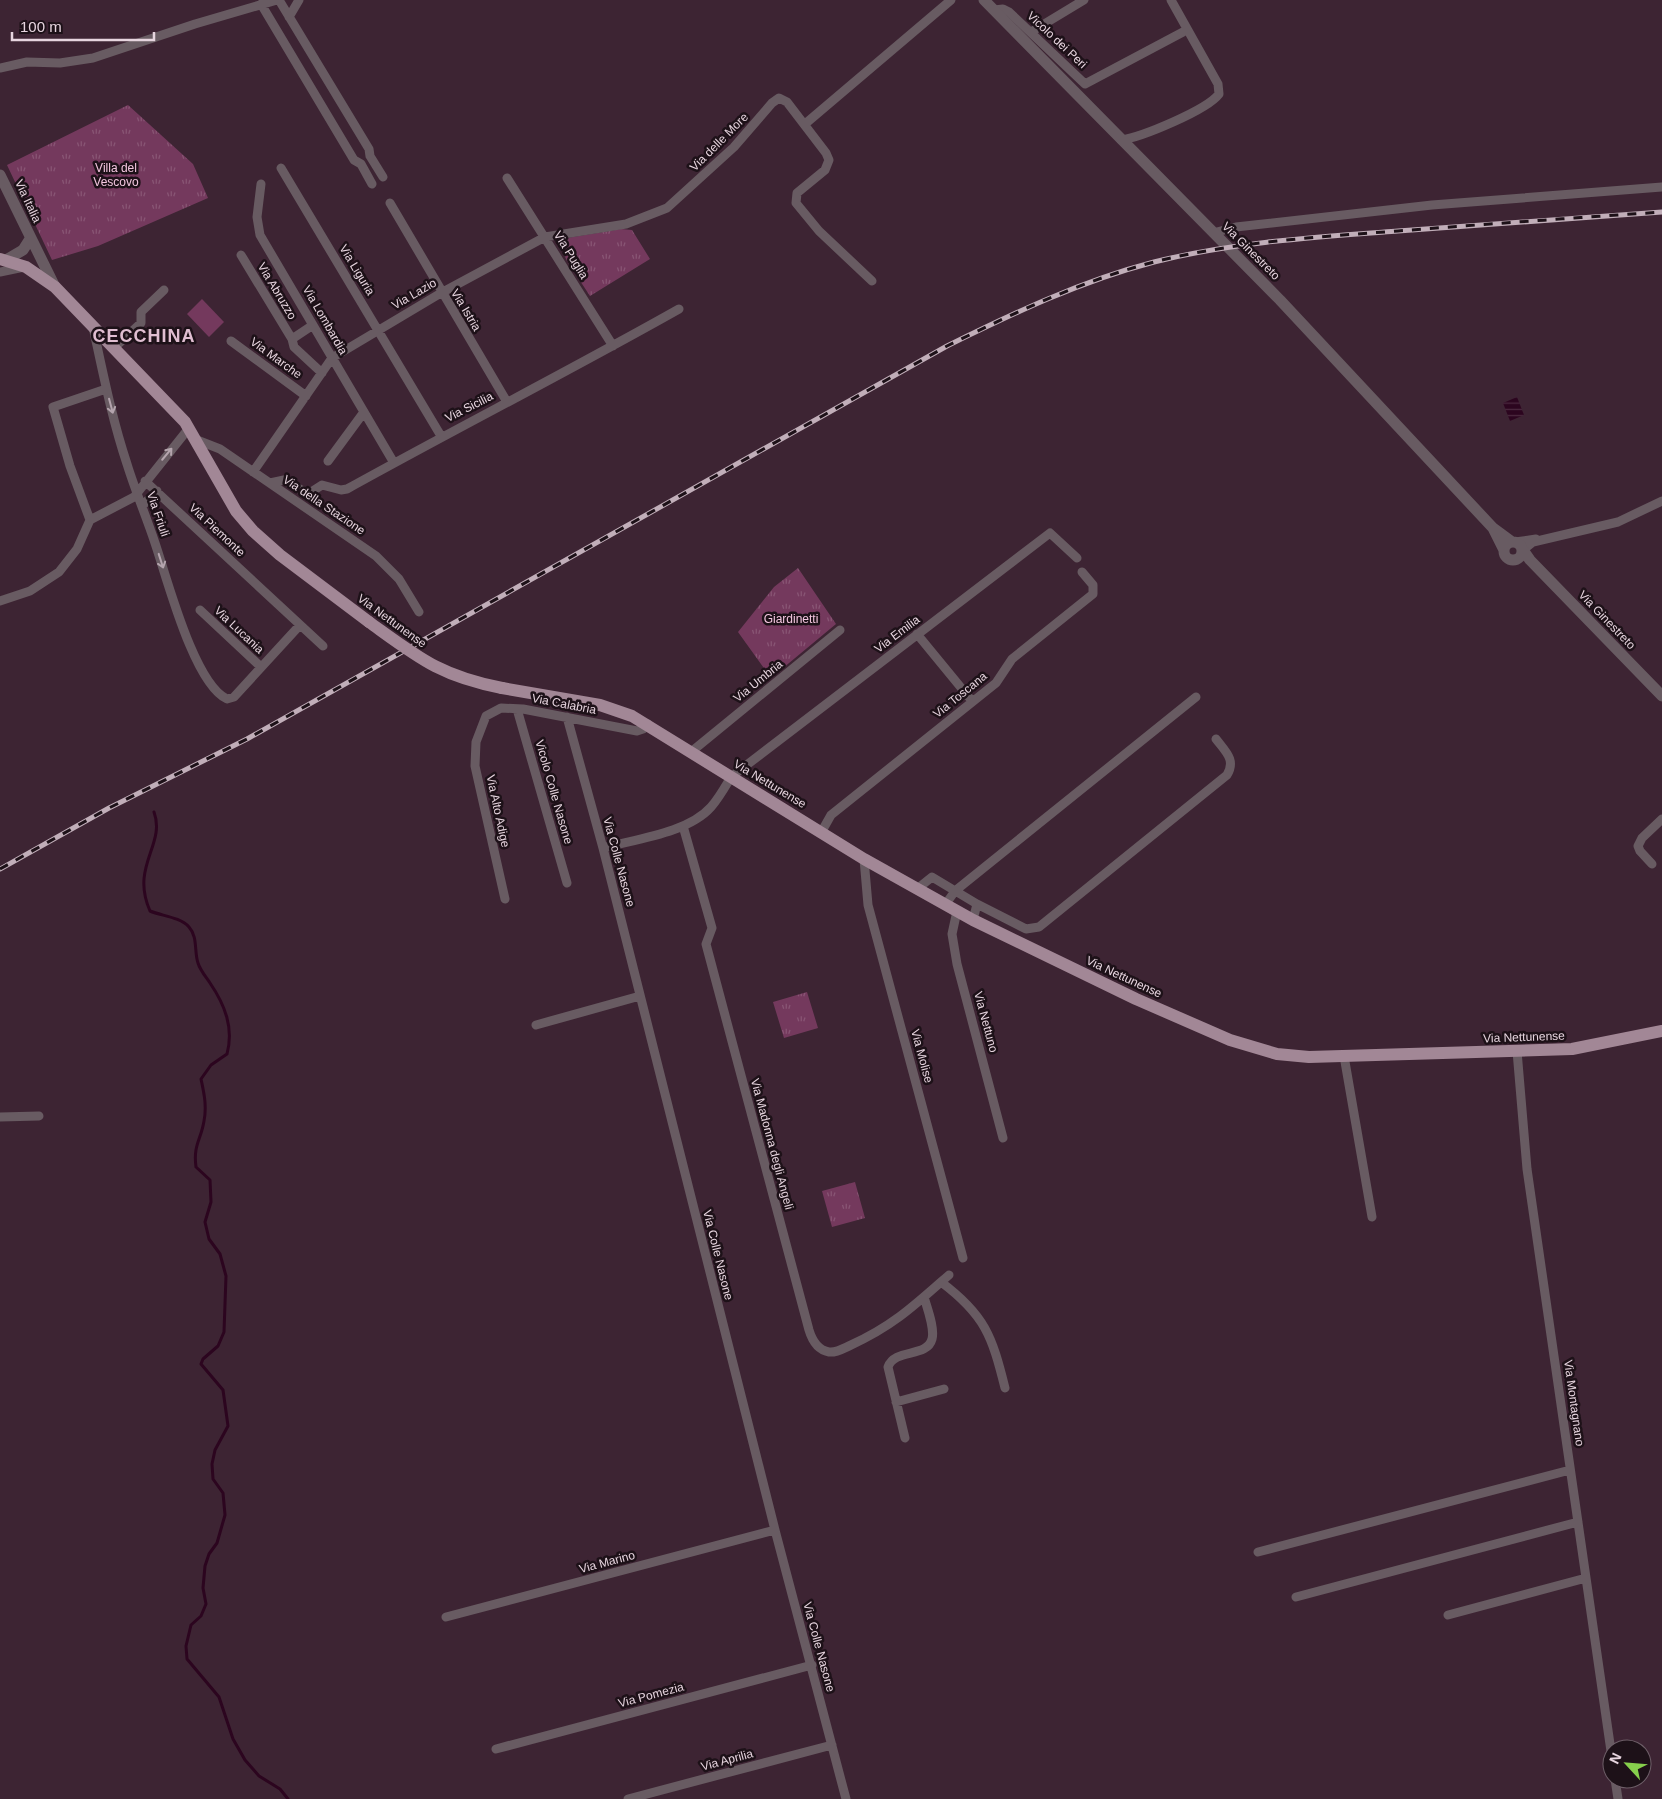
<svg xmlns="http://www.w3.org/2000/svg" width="1662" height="1799" viewBox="0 0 1662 1799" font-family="Helvetica,sans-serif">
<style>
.park{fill:url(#park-tufts)}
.pitch{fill:#74395d}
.water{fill:url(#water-rules)}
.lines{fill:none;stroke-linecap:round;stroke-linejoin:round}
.stream{stroke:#2c051f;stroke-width:3}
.minor{stroke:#685b62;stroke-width:9}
.tertiary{stroke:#685b62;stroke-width:11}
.primary{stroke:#a28796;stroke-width:12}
.rail-casing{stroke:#c1aeb9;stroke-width:5}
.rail{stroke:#1d1118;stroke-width:3;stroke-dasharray:9;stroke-linecap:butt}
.primary-bridge{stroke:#a28796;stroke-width:12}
.oneway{stroke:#b4a4ad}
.labels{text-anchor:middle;stroke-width:5;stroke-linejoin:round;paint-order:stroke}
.street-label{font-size:12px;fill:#e7d5df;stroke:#1d1118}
.park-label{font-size:12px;fill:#f3c6df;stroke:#1d1118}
.district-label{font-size:18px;font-weight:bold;letter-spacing:1px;fill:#e0bed1;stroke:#1d1118}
</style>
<defs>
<pattern id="park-tufts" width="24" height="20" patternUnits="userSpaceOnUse" patternTransform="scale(1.25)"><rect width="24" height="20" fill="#74395d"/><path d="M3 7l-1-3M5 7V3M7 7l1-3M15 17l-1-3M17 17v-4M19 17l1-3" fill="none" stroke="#885574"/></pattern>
<pattern id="water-rules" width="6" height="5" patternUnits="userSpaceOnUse" patternTransform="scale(1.25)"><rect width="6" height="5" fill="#2c051f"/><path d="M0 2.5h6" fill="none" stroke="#4b293f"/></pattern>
</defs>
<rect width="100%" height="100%" fill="#3d2433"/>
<path class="park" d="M128 105 193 164 208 198 98 246 52 260 7 165Z
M621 229 632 230 650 259 590 296 567 261 559 244 561 239Z
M798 568 836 624 771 678 738 632 774 587Z
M807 992 818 1028 784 1038 773 1002Z
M855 1182 865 1218 832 1227 822 1191Z"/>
<path class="pitch" d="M202 299 224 322 209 337 187 314Z"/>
<path class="water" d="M1517 397 1524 415 1510 421 1503 403Z"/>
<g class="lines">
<path class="stream" d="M154 812C166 845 130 866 150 911 162 916 180 917 189 927 198 937 194 951 198 963 200 970 206 977 210 983 225 1005 234 1028 227 1054L211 1065 201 1079C204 1093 207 1106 204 1121 201 1140 193 1145 196 1167L210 1180 211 1202 205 1222 209 1239 220 1254 226 1276 224 1332 218 1346 203 1359 201 1364 223 1390 228 1426 215 1450 212 1464 213 1479 223 1493 225 1515 217 1543 209 1554 205 1566 203 1588 206 1604 201 1616 191 1625 186 1646 187 1659 219 1697 233 1739 245 1760 259 1776 280 1789 288 1799"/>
<path class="minor" d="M279 0 369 149 370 156 383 177
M261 4 354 160 361 164 372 184
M994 10 1003 9 1009 12 1085 84 1183 32
M289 17 299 0
M1031 32 1084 0
M0 68 27 62 60 63 93 58 195 24 277 0
M805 124 951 0
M1121 140C1142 137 1207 110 1219 94L1218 84 1171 0
M281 168 441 436
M507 178 613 346
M261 184 257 217 260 235 394 463
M390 203 507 402
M1213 233 1236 227 1432 205 1662 187
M241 255 292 339
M0 272 24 267
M313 325 292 339 294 347 322 373
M93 327C103 373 112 419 127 464 135 490 146 516 155 543 167 578 194 684 227 699L234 697 300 625
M231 341 306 396
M114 348 141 323V312L164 290
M197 440 220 449 376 556 399 579 419 612
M328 461 364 412
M253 472 332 358 441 293 545 237 626 224 667 208 734 147 772 103 779 98 787 102 826 153 829 160 825 170 797 193 796 203 819 231 872 281
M145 481 323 646
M270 483 284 480 308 494 322 485 341 490 347 489C457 428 569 371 679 309
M143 505 157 491
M90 520 70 466 53 407 106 389
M1515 542 1536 539
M1523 550 1533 542 1618 522 1662 501
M0 601 30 591 59 572 77 549 90 520 134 497 189 428
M200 610 261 667
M917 634 972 701
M517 709 567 883
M567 717 603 848 775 1530 846 1799
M691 752 840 630
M683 826 712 928 706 944 809 1330C812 1340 818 1350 829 1352 837 1353 844 1348 851 1345 893 1326 915 1305 949 1275
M822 831 831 815 996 683 1012 659 1093 594V585L1082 572
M603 848C636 839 688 833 711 807 719 798 725 787 731 777L1050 533 1077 558
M864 859 868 905 963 1258
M1652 864 1640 851 1638 846 1642 838 1662 819
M917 889 932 877 977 904 973 920
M505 899 475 766 476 742 486 716 501 708 523 709 637 731 643 729 648 724
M977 904 1026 929 1039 927 1227 775C1236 760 1226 752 1216 739
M945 905 955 891 1196 697
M957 911 952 934 957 964 1003 1138
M536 1025 640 996
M1517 1051 1527 1169 1612 1758
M1344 1056 1372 1217
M0 1117 39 1116
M941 1282C985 1315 992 1336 1005 1388
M896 1402 944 1389
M905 1438 888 1367C895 1348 927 1358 932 1339 935 1328 927 1308 924 1297
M1258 1552 1570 1470
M1296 1597 1578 1522
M1448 1615 1586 1578
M446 1617 775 1530
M496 1749 812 1665
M1615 1779 1618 1799
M628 1799 832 1745"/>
<path class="tertiary" d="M984 0 1280 300 1493 528
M0 175 55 287
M6 260 23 250 30 239
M1504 551a9 9 0 1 1 18 0a9 9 0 1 1-18 0Z
M1504 550 1493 528 1512 542
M1523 550 1530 560 1662 696"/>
<path class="primary" d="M0 259 26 267 55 287 185 422 236 511 253 531 280 555 369 622
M502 688 600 705 632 716 864 859 973 920 1136 999 1230 1040 1277 1054 1309 1057 1572 1049 1662 1031"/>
<g class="rail-casing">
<path id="rail" d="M0 869 109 808 247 739 947 346C1014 313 1081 281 1154 262 1233 242 1316 237 1398 231 1486 224 1574 218 1662 212"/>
</g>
<use href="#rail" class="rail"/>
<path class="primary-bridge" d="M369 622C419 658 440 676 502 688"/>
</g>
<defs><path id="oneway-shaft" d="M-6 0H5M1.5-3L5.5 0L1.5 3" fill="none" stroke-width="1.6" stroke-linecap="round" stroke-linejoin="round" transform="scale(1.25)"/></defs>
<g class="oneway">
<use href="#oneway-shaft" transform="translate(111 406) rotate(75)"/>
<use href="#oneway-shaft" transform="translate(167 454) rotate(-50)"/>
<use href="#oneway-shaft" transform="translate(161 561) rotate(72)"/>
</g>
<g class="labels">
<g class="street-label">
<text transform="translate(1057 40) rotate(43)" y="4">Vicolo dei Peri</text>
<text transform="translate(719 142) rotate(-45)" y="4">Via delle More</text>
<text transform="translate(28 201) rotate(65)" y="4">Via Italia</text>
<text transform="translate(1251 251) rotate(45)" y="4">Via Ginestreto</text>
<text transform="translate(571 255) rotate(58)" y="4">Via Puglia</text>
<text transform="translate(357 270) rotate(59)" y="4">Via Liguria</text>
<text transform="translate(277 291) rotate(59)" y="4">Via Abruzzo</text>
<text transform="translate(414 294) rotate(-30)" y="4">Via Lazio</text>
<text transform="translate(466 310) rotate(59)" y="4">Via Istria</text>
<text transform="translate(325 320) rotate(60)" y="4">Via Lombardia</text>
<text transform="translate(276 358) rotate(36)" y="4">Via Marche</text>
<text transform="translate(469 407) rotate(-27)" y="4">Via Sicilia</text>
<text transform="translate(324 505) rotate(34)" y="4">Via della Stazione</text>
<text transform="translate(158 514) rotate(71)" y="4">Via Friuli</text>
<text transform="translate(217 530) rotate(43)" y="4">Via Piemonte</text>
<text transform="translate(1607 620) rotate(46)" y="4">Via Ginestreto</text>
<text transform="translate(392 621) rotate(36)" y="4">Via Nettunense</text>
<text transform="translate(239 630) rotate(43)" y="4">Via Lucania</text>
<text transform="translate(897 634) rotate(-37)" y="4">Via Emilia</text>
<text transform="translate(758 681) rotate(-39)" y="4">Via Umbria</text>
<text transform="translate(960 695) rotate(-39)" y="4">Via Toscana</text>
<text transform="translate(564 704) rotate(11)" y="4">Via Calabria</text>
<text transform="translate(770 784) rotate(31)" y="4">Via Nettunense</text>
<text transform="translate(554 792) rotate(74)" y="4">Vicolo Colle Nasone</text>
<text transform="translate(498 811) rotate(78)" y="4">Via Alto Adige</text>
<text transform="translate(619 862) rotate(75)" y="4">Via Colle Nasone</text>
<text transform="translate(1124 977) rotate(25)" y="4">Via Nettunense</text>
<text transform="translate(986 1022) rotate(75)" y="4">Via Nettuno</text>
<text transform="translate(1524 1037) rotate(-2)" y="4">Via Nettunense</text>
<text transform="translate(922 1056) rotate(75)" y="4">Via Molise</text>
<text transform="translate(772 1144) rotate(75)" y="4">Via Madonna degli Angeli</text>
<text transform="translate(718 1255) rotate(76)" y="4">Via Colle Nasone</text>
<text transform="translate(1574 1403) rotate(82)" y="4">Via Montagnano</text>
<text transform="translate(607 1562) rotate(-15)" y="4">Via Marino</text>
<text transform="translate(819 1647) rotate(75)" y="4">Via Colle Nasone</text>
<text transform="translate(651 1695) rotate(-15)" y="4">Via Pomezia</text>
<text transform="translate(727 1760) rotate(-15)" y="4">Via Aprilia</text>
</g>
<g class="park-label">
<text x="116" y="172">Villa del<tspan x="116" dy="14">Vescovo</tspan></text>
<text x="791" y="623">Giardinetti</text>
</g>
<g class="district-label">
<text x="144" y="342">CECCHINA</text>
</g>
</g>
<g transform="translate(1627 1764) rotate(296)"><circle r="24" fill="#1d1118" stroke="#6e5f68"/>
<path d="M0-4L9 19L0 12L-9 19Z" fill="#86cf4c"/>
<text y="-8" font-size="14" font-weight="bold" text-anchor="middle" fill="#e7d5df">N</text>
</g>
<path d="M12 32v8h142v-8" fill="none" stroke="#e7d5df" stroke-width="2.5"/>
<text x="20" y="32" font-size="15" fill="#e7d5df" stroke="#1d1118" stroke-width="4" paint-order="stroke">100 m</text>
</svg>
